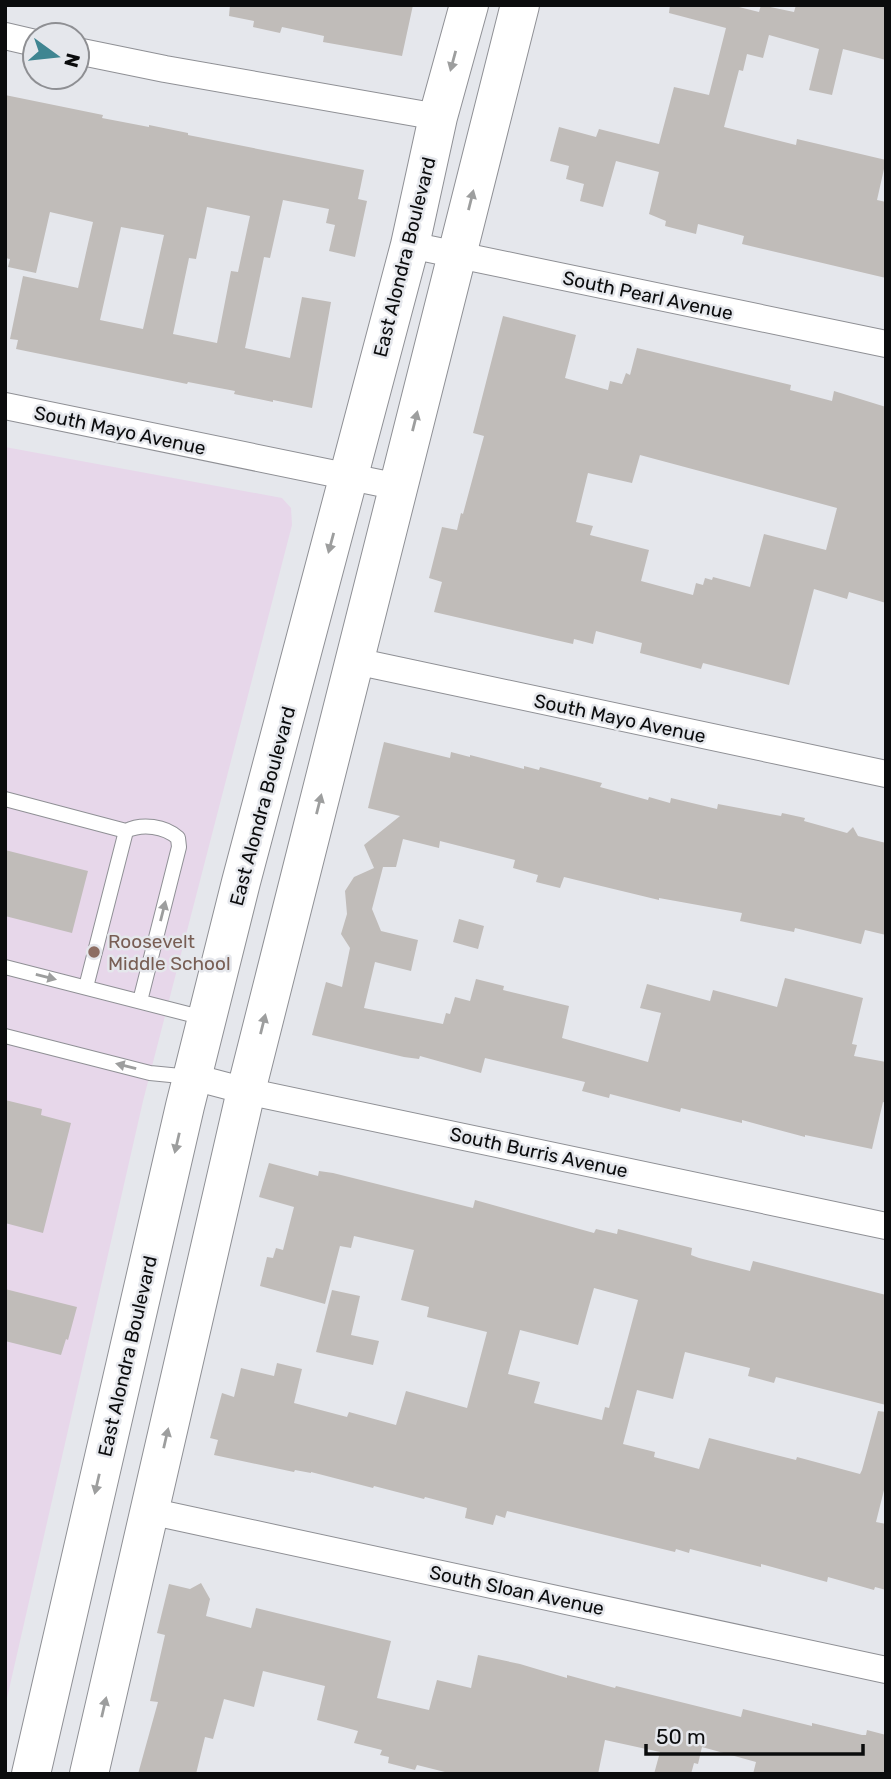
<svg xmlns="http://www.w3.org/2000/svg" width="891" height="1779" viewBox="0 0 891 1779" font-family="Rubik,sans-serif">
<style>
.education{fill:#e7d7ea}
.building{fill:#c0bcb9;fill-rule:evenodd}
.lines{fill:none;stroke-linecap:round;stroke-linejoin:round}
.service-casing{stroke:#8f9095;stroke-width:16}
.minor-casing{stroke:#8f9095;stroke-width:28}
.secondary-casing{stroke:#8f9095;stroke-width:40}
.service{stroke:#fff;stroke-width:14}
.minor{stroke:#fff;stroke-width:26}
.secondary{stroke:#fff;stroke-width:38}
.oneway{fill:#9d9e9e}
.education-dot{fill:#8d6e63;stroke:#e5e7ec;stroke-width:2.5}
.labels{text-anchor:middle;stroke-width:5;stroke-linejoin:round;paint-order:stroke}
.street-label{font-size:19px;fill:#0b0c0d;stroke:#e5e7ec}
.education-label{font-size:19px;fill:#785e54;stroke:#e5e7ec;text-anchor:start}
</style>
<rect width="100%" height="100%" fill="#e5e7ec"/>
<path class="education" d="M5 447 282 498 291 508 292 525 143 1101 5 1707Z"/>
<path class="building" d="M230 5H413L402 56 323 42 324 36 282 27 280 33 253 27 254 21 229 16Z
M670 5H731L759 12 761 5 794 12 796 5H886V60L843 49 832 95 809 90 819 49 769 35 763 58 747 54 743 71 739 70 724 127 796 145 797 139 886 160 877 200 886 202V278L742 244 744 236 698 224 696 234 665 226 666 221 649 214 659 172 616 161 603 207 580 201 584 184 566 179 569 166 550 161 559 127 596 137 599 129 659 144 674 87 709 95 726 28 669 13Z
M5 95 103 115 102 118 149 127V125L188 133V135L364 170 358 199 367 201 355 257 329 251 335 225 326 223 329 209 283 200 270 258 264 257 245 348 290 358 302 297 331 302 312 408 273 400V402L234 394 235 391 188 382 187 384 16 349 18 340 10 339 23 276 78 288 93 222 50 212 36 273 8 267 10 259 5 258ZM207 207 250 216 238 272 231 271 217 343 173 334 189 258 196 259ZM121 227 164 235 143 329 100 320Z
M503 316 576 335 565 378 608 390 610 381 622 384 626 373 630 375 637 348 791 385 790 390 832 401 834 391 886 407V603L849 592 847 599 814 589 789 685 703 663 701 669 640 653 642 643 596 631 593 644 574 639 573 644 434 612 442 582 429 578 442 527 457 530 461 513 463 514 484 436 473 433ZM640 455 837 508 826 550 764 534 750 587 713 577 712 580 705 578 703 585 696 583 693 595 641 581 649 550 590 535 593 526 576 522 588 473 632 483Z
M384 742 450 758 451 752 470 757V755L524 769V766L539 770 540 767 602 783 600 787 648 800 649 797 670 803 671 798 717 809 718 804 781 816 782 813 805 818 804 821 847 833 853 827 858 836 886 843V935L865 930 861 944 795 928 794 932 740 921 742 913 659 898V900L564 877 560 888 536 882 538 875 513 868 515 860 440 841 439 848 403 839 396 867H383L372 909 381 931 418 940 411 971 375 962 364 1008 443 1024 446 1013 450 1014 455 997 470 1001 476 979 504 986 503 990 569 1006 562 1038 648 1062 661 1013 640 1008 647 984 710 1001 713 990 777 1007 785 978 863 998 852 1044 857 1045 854 1056 886 1062V1103L883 1102 872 1149 805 1135V1137L742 1120V1123L681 1108 680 1112 610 1094 609 1098 582 1091 585 1082 485 1058 481 1073 420 1056 419 1059 404 1057 312 1035 326 982 342 987 350 948 341 934 347 914 345 891 354 877 374 868 364 845 400 816 368 808Z
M5 850 88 871 72 933 5 916Z
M459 919 484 926 478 949 453 942Z
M5 1100 42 1109 41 1115 71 1123 43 1233 5 1223Z
M269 1163 318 1176 319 1171 333 1173 473 1208 475 1200 594 1233 596 1229 617 1234 618 1229 692 1248 691 1255 699 1258 750 1271 753 1261 886 1295V1405L776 1377 774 1383 748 1376 750 1368 685 1352 673 1399 637 1390 623 1444 655 1452 654 1457 699 1469 709 1438 796 1460 797 1457 860 1474 862 1470 878 1411 886 1412V1482L876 1522 886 1524V1590L875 1587 874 1590 828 1577 827 1582 761 1564V1567L690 1549 689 1553 676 1549 675 1552 507 1511 505 1518 496 1515 493 1525 465 1518 467 1508 425 1497 424 1499 374 1486 373 1488 311 1472V1473L295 1470 294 1472 214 1455 218 1440 210 1438 222 1393 234 1397 241 1368 274 1376 277 1363 302 1369 294 1403 347 1417 349 1412 396 1425 406 1391 467 1408 487 1332 427 1317 429 1307 401 1300 414 1250 354 1236 351 1248 340 1246 325 1304 260 1286 267 1257 273 1258 276 1248 283 1250 294 1207 259 1197ZM594 1288 638 1300 609 1408 605 1407 602 1420 534 1403 540 1382 508 1374 520 1330 578 1345Z
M5 1289 77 1307 68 1340 66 1339 61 1355 5 1341Z
M332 1290 360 1296 351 1335 379 1341 373 1365 316 1352Z
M201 1583 210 1599 206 1616 251 1628 256 1608 391 1641 377 1698 429 1710 437 1680 471 1688 478 1655 520 1664 567 1678V1675L615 1688 616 1686 741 1717 743 1709 812 1726V1723L862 1735H866L867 1730 886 1735V1774H753L756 1762 702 1747 698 1764 694 1763 691 1774H654L660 1752 605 1740 598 1774H453L417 1765 415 1770 388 1763 389 1757 380 1755 382 1750 354 1743 358 1731 317 1720 325 1686 263 1671 254 1707 224 1699 213 1739 205 1737 196 1774H138L158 1702 150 1701 165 1635 157 1633 169 1584 190 1589Z"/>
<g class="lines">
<g class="service-casing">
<path id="service" d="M5 799 126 831
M5 967 204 1018
M86 987 126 831C142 823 165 826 178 838L179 847 140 1001
M5 1036 150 1073 191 1077"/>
</g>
<g class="minor-casing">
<path id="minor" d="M5 36 35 43
M77 51 165 69 438 117
M410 245 886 344
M5 406 399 487
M355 661 886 774
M193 1077 246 1091 886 1226
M149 1511 886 1670"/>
</g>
<g class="secondary-casing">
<path id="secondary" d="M31 1774 185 1106 241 882 410 245 438 117 469 5
M89 1774 246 1091 520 5"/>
</g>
<use href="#service" class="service"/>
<use href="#minor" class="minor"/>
<use href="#secondary" class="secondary"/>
</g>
<defs><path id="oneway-solid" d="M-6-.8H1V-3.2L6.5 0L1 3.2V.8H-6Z" transform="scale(1.75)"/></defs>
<g class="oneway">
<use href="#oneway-solid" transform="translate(453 61) rotate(105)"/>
<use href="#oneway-solid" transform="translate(471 200) rotate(-76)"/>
<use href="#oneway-solid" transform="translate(415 421) rotate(-76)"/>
<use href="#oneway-solid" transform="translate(331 543) rotate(105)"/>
<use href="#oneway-solid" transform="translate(319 804) rotate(-76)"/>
<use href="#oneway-solid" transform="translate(163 911) rotate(-76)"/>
<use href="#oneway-solid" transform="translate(46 977) rotate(14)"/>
<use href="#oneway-solid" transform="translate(263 1024) rotate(-76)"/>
<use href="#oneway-solid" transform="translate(126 1066) rotate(-166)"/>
<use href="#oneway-solid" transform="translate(177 1143) rotate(103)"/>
<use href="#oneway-solid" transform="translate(166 1438) rotate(-77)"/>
<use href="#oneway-solid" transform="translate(97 1484) rotate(103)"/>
<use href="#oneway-solid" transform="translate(104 1707) rotate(-77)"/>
</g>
<circle class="education-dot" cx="94" cy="952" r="7"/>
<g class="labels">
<g class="street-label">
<text transform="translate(404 257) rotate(-76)" y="7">East Alondra Boulevard</text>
<text transform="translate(648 295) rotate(12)" y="7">South Pearl Avenue</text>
<text transform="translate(120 430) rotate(12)" y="7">South Mayo Avenue</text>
<text transform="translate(620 718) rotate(12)" y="7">South Mayo Avenue</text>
<text transform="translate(262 806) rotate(-75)" y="7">East Alondra Boulevard</text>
<text transform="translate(539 1152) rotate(12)" y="7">South Burris Avenue</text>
<text transform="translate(127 1356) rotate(-77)" y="7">East Alondra Boulevard</text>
<text transform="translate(517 1590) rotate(12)" y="7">South Sloan Avenue</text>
</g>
<g class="education-label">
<text x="108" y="948">Roosevelt<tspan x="108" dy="22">Middle School</tspan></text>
</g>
</g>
<rect width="891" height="1779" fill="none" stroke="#0b0c0d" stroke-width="14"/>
<g transform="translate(56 56) rotate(105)"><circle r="33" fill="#e5e7ec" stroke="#8e8f93" stroke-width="2"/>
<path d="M0-5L12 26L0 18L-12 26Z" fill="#3f8591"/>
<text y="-10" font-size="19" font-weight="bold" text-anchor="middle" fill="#0b0c0d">N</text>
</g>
<path d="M646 1744v10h217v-10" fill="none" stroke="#0b0c0d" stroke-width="3.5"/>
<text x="656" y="1744" font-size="21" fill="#0b0c0d" stroke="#e5e7ec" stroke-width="5" paint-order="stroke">50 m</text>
</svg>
